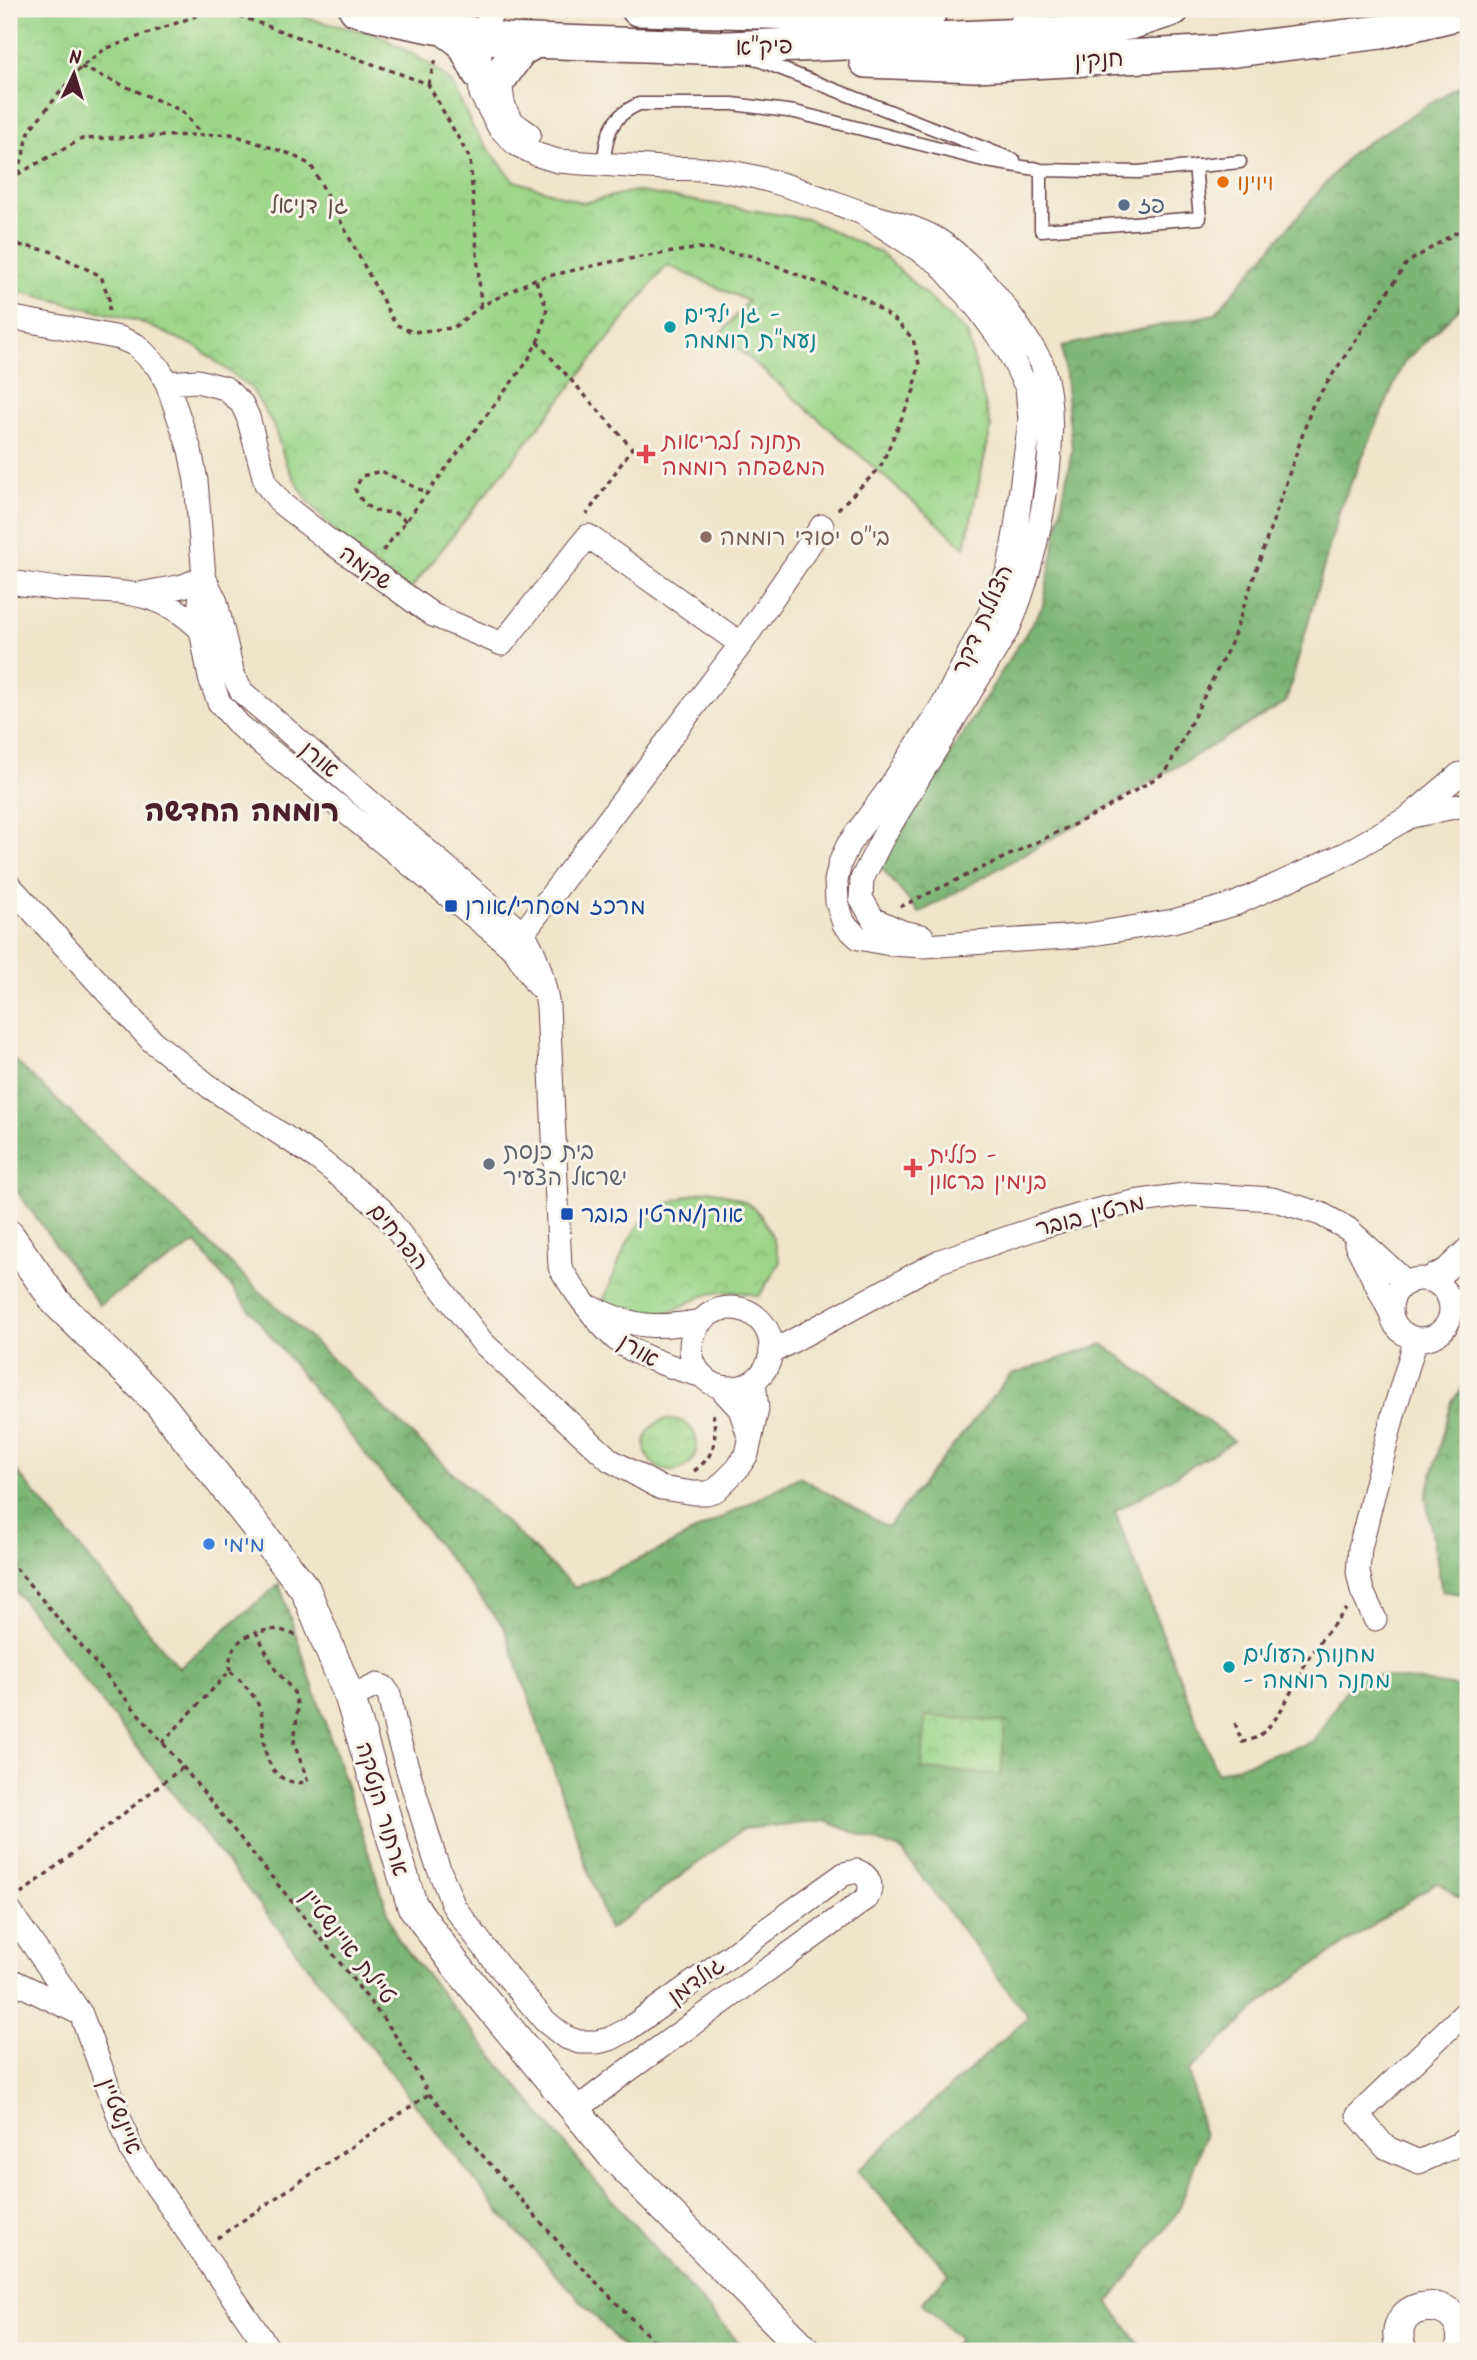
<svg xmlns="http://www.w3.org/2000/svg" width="1477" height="2360" viewBox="0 0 1477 2360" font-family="Kalam,'Playpen Sans Hebrew',sans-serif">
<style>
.forest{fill:url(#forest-crowns);stroke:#636a50;stroke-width:2}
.park{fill:url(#park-crowns);stroke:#727a5a;stroke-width:2}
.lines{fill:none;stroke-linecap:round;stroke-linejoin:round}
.service-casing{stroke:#633d43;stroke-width:15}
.minor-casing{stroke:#633d43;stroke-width:25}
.tertiary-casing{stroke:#633d43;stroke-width:32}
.secondary-casing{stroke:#633d43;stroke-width:36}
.path{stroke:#633d43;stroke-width:3.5;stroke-dasharray:5 5;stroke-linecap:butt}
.service{stroke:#fff;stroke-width:12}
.minor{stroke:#fff;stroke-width:23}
.tertiary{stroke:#fff;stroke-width:30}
.secondary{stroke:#fff;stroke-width:33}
.food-dot{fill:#e8710a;stroke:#f7f3e8;stroke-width:2.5}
.service-dot{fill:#5c6f8a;stroke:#f7f3e8;stroke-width:2.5}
.culture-dot{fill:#0f9aa8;stroke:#f7f3e8;stroke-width:2.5}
.health-dot{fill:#e0444e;stroke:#f7f3e8;stroke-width:2.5}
.education-dot{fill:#8d6e63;stroke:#f7f3e8;stroke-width:2.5}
.transit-dot{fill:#1a4fb4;stroke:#f7f3e8;stroke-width:2.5}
.worship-dot{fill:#6b7280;stroke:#f7f3e8;stroke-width:2.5}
.shop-dot{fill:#3f7fe0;stroke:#f7f3e8;stroke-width:2.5}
.labels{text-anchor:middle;stroke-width:6;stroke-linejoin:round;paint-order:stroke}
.street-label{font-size:23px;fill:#4a1f2b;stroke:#f7f3e8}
.food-label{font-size:23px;fill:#c56008;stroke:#f7f3e8;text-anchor:start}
.park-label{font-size:23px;fill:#5e4c42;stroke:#f7f3e8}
.service-label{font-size:23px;fill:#4e5e75;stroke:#f7f3e8;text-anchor:start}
.culture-label{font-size:23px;fill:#0d838f;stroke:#f7f3e8;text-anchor:start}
.health-label{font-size:23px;fill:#be3a42;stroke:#f7f3e8;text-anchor:start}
.education-label{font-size:23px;fill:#785e54;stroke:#f7f3e8;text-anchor:start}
.transit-label{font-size:23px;fill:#164399;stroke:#f7f3e8;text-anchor:start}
.worship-label{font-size:23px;fill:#5b616d;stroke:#f7f3e8;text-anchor:start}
.shop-label{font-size:23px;fill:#366cbe;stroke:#f7f3e8;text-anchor:start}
.district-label{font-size:30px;font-weight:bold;fill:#4a1f2b;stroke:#f7f3e8}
</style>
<defs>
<pattern id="forest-crowns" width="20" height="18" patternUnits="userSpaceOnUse" patternTransform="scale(1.75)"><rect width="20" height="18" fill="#7cb674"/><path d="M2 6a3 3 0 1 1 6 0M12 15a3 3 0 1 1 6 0" fill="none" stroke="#68935f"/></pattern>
<pattern id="park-crowns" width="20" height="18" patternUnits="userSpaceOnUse" patternTransform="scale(1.75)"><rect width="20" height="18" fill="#9bd588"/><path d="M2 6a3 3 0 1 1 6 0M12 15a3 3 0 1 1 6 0" fill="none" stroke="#87b676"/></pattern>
</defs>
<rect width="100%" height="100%" fill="#f7f3e8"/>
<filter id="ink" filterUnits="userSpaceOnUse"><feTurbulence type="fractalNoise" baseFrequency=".0143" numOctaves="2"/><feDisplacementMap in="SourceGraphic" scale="14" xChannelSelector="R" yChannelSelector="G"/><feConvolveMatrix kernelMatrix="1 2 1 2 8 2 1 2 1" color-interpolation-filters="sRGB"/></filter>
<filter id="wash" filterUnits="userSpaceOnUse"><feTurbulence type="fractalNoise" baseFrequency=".00686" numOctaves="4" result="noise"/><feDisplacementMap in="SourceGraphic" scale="28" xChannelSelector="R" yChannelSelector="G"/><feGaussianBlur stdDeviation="1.57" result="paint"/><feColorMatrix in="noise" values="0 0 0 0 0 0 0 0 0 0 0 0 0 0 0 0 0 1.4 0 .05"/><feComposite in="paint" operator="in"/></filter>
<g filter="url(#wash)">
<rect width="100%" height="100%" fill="#f0e5cb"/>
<path class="forest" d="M1468 80V300L1404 362 1340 508 1286 702 1098 813 919 913 880 866 1043 606 1072 449 1062 346 1215 314 1352 152Z
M9 1055 575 1588 662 1549 799 1477 888 1527 1010 1375 1103 1344 1234 1441 1115 1512 1217 1773 1314 1741 1356 1673 1468 1688V1904L1437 1882 1274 1992 1189 2071 1204 2137 1179 2210 1109 2303 1144 2351H948L960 2339 922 2303 949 2273 857 2171 1028 2017 902 1851 825 1821 743 1829 609 1930 504 1627 196 1243 99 1305 9 1180Z
M1468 1379V1595L1442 1591 1426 1497 1452 1402Z
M9 1462 179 1668 279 1584 397 1939 596 2182 746 2351H627L500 2213 9 1583Z"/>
<path class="park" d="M9 9H279L325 23 377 34 431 65 452 83 474 130 513 180 583 203 634 191 807 219 881 253 967 333 991 427 965 547 721 334 748 301 667 265 409 591 344 541 307 500 287 466 274 427 252 389 197 347 138 321 9 289Z
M709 1190C758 1201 767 1215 780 1262L759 1296C737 1291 717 1289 696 1299 684 1305 675 1312 661 1314 640 1316 623 1308 603 1302 632 1232 629 1210 709 1190Z
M645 1445a26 26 0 1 1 52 0a26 26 0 1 1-52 0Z
M926 1716 1005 1722 1001 1775 922 1769Z"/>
</g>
<g filter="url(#ink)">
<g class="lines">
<g class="service-casing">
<path id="service" d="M751 57 1014 160
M603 165C607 135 609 117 639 104H733L795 112 987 161 1041 170 1138 172 1240 162
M1034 168 1041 170V230L1200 218 1195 166"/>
</g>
<g class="minor-casing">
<path id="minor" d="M493 9 481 36 479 73 481 94 499 127 516 144 538 155 558 161C594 164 629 166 665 168 684 169 704 168 723 171 774 178 813 195 860 212 887 222 920 226 944 244 979 269 1007 308 1030 344 1034 351 1041 359 1043 367 1064 436 1037 562 1009 627L882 839 862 879 861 898 873 919 902 932 922 936
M1018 35 1026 9
M502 64C501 82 499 104 511 120 515 125 524 130 529 134
M861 212 939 263 979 310 1008 350 1027 388 1030 420 1016 527 1009 568 996 601 944 703 888 790 848 845 840 863 836 881 837 902 844 924 859 938 890 944 924 946 1081 936 1173 921 1235 904 1345 854 1409 817 1460 774
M9 317 120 338 136 345 158 367 167 383 190 450 196 481 204 577 200 602 201 630 210 678 219 702 240 726 497 935 515 951 537 985
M167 383 197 381 225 388 242 404 248 417 266 484 282 504 328 540 433 615 502 644 588 536 741 644 523 933 513 935H497
M204 577 216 602 233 675 242 692 523 933C538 956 543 979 548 1006L560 1267C571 1287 599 1325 617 1340 637 1357 678 1369 703 1376
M9 582C25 584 41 587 58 589 115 593 158 586 201 630
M139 594 183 586 204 577
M741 644 822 526
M1412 816 1468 804
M9 885 152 1041 210 1087 317 1158 381 1209 483 1343 610 1460 661 1488 694 1493H707L716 1490 737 1469 747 1454 757 1409 754 1381
M1356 1244 1391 1313
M1391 1309a30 30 0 1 1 60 0a30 30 0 1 1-60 0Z
M1426 1280 1446 1270 1468 1249
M691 1348a40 40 0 1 1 80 0a40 40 0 1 1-80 0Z
M593 1308C635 1328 656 1329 701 1321
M772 1352 940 1261 1037 1228 1098 1210 1134 1202 1191 1194 1272 1199 1321 1214 1348 1229 1407 1283
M719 1386 740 1409 750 1439
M1375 1619 1362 1591 1358 1572 1360 1548 1393 1415 1416 1339
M350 1698 377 1685 384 1687 389 1694 397 1734 435 1859 454 1907 497 1964 545 2021 565 2037 579 2042H597L610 2039 627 2030 844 1874 857 1871C870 1876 873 1886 867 1898L616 2079 576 2110
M9 1910 81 2014 132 2151 270 2351
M9 1979 79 2013
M1468 2010 1358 2115 1385 2147 1419 2162 1459 2144 1468 2136"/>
</g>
<g class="tertiary-casing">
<path id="tertiary" d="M9 1235 56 1302 159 1403 305 1589 350 1698 412 1905 455 1964 613 2156 806 2351
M1402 2351C1379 2293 1477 2292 1460 2351"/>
</g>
<g class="secondary-casing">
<path id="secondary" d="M356 9 400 20 504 40 728 48 1049 34 1130 23 1173 9
M638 9 850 14 932 9
M445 29 463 42 479 73
M866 61 976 65 1219 52 1381 32 1468 11
M501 77 520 50 534 42"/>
</g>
<path class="path" d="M220 9 428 84 470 159 481 306
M81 67 182 111 201 134
M428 84 437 56
M18 174 30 129 81 67 105 49 215 9
M9 179 82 139 163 136 231 134 290 154 311 165 395 324 412 332 453 328 481 306 535 279 615 261 700 248 753 256 805 278 864 298 896 321 913 339 919 364 914 390 880 468 835 512
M9 243 50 251 101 276 110 302 108 314
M537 342 632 448 587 514
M406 521 394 512C373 514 364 507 355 489L362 476 381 471 427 493
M383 551 527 362 540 336 547 308 535 279
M900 907 1098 813 1166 772 1232 641 1313 404 1407 263 1468 225
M694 1471C716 1455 717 1439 713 1414
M9 1560 183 1767 317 1933 392 2030 429 2094 566 2251 663 2351
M230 1671C228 1650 236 1640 256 1632
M1235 1723 1242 1742C1275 1739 1292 1686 1307 1661 1318 1642 1333 1625 1347 1609
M162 1743 230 1671C244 1684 258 1697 262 1716 264 1725 262 1735 264 1744 268 1770 281 1786 308 1782L294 1743 298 1707 294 1692 275 1669 256 1632 278 1629 298 1636
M21 1894 183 1767
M217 2238 429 2094"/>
<use href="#service" class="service"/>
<use href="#minor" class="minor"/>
<use href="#tertiary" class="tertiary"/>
<use href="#secondary" class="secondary"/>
</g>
</g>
<circle class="food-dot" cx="1223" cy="182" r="7"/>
<circle class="service-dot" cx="1124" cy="205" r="7"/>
<g class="culture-dot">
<circle cx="670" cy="327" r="7"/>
<circle cx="1229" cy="1667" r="7"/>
</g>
<g class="health-dot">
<path d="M642.5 443.5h7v7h7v7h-7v7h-7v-7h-7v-7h7z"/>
<path d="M909.5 1157.5h7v7h7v7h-7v7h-7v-7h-7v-7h7z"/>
</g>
<circle class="education-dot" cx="706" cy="537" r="7"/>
<g class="transit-dot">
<rect x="444" y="899" width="14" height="14" rx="3.5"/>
<rect x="560" y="1207" width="14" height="14" rx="3.5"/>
</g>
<circle class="worship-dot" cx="489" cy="1164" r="7"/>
<circle class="shop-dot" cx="209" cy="1544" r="7"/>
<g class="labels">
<g class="street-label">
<text transform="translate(764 46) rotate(-2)" y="8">פיק"א</text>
<text transform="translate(1099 59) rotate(-3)" y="8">חנקין</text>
<text transform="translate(366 567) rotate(36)" y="8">שקמה</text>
<text transform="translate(982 619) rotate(-66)" y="8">הצוללת דקר</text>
<text transform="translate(320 759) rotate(40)" y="8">אורן</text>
<text transform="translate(1090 1215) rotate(-14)" y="8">מרטין בובר</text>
<text transform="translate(399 1236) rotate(50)" y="8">הפרחים</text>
<text transform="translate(639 1350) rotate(31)" y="8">אורן</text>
<text transform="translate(383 1809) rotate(74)" y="8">ארתור הנטקה</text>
<text transform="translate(349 1946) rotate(52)" y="8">טיילת איינשטיין</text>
<text transform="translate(696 1980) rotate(-36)" y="8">גולדמן</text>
<text transform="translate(121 2116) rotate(68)" y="8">איינשטיין</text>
</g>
<g class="food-label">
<text x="1237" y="190">ויוינו</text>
</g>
<g class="park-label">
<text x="309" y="213">גן דניאל</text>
</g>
<g class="service-label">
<text x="1138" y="213">פז</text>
</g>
<g class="culture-label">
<text x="684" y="322">גן ילדים -<tspan x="684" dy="26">נעמ"ת רוממה</tspan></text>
<text x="1243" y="1662">מחנות העולים<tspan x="1243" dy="26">- מחנה רוממה</tspan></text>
</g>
<g class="health-label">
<text x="662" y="449">תחנה לבריאות<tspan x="662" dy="26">המשפחה רוממה</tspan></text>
<text x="929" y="1163">כללית -<tspan x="929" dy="26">בנימין בראון</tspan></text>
</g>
<g class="education-label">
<text x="720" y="545">בי"ס יסודי רוממה</text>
</g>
<g class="transit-label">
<text x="465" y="914">מרכז מסחרי/אורן</text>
<text x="581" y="1222">אורן/מרטין בובר</text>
</g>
<g class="worship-label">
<text x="503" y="1159">בית כנסת<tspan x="503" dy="26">ישראל הצעיר</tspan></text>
</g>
<g class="shop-label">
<text x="223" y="1552">מימי</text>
</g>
<g class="district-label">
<text x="242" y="821">רוממה החדשה</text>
</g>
</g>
<rect width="1477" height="2360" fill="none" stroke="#f7f3e8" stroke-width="35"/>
<g transform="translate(74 74) rotate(4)" stroke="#f7f3e8" stroke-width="5" paint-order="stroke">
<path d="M0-5L12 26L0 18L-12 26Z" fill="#4a1f2b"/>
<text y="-10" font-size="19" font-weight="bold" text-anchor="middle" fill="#4a1f2b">N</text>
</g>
</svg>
